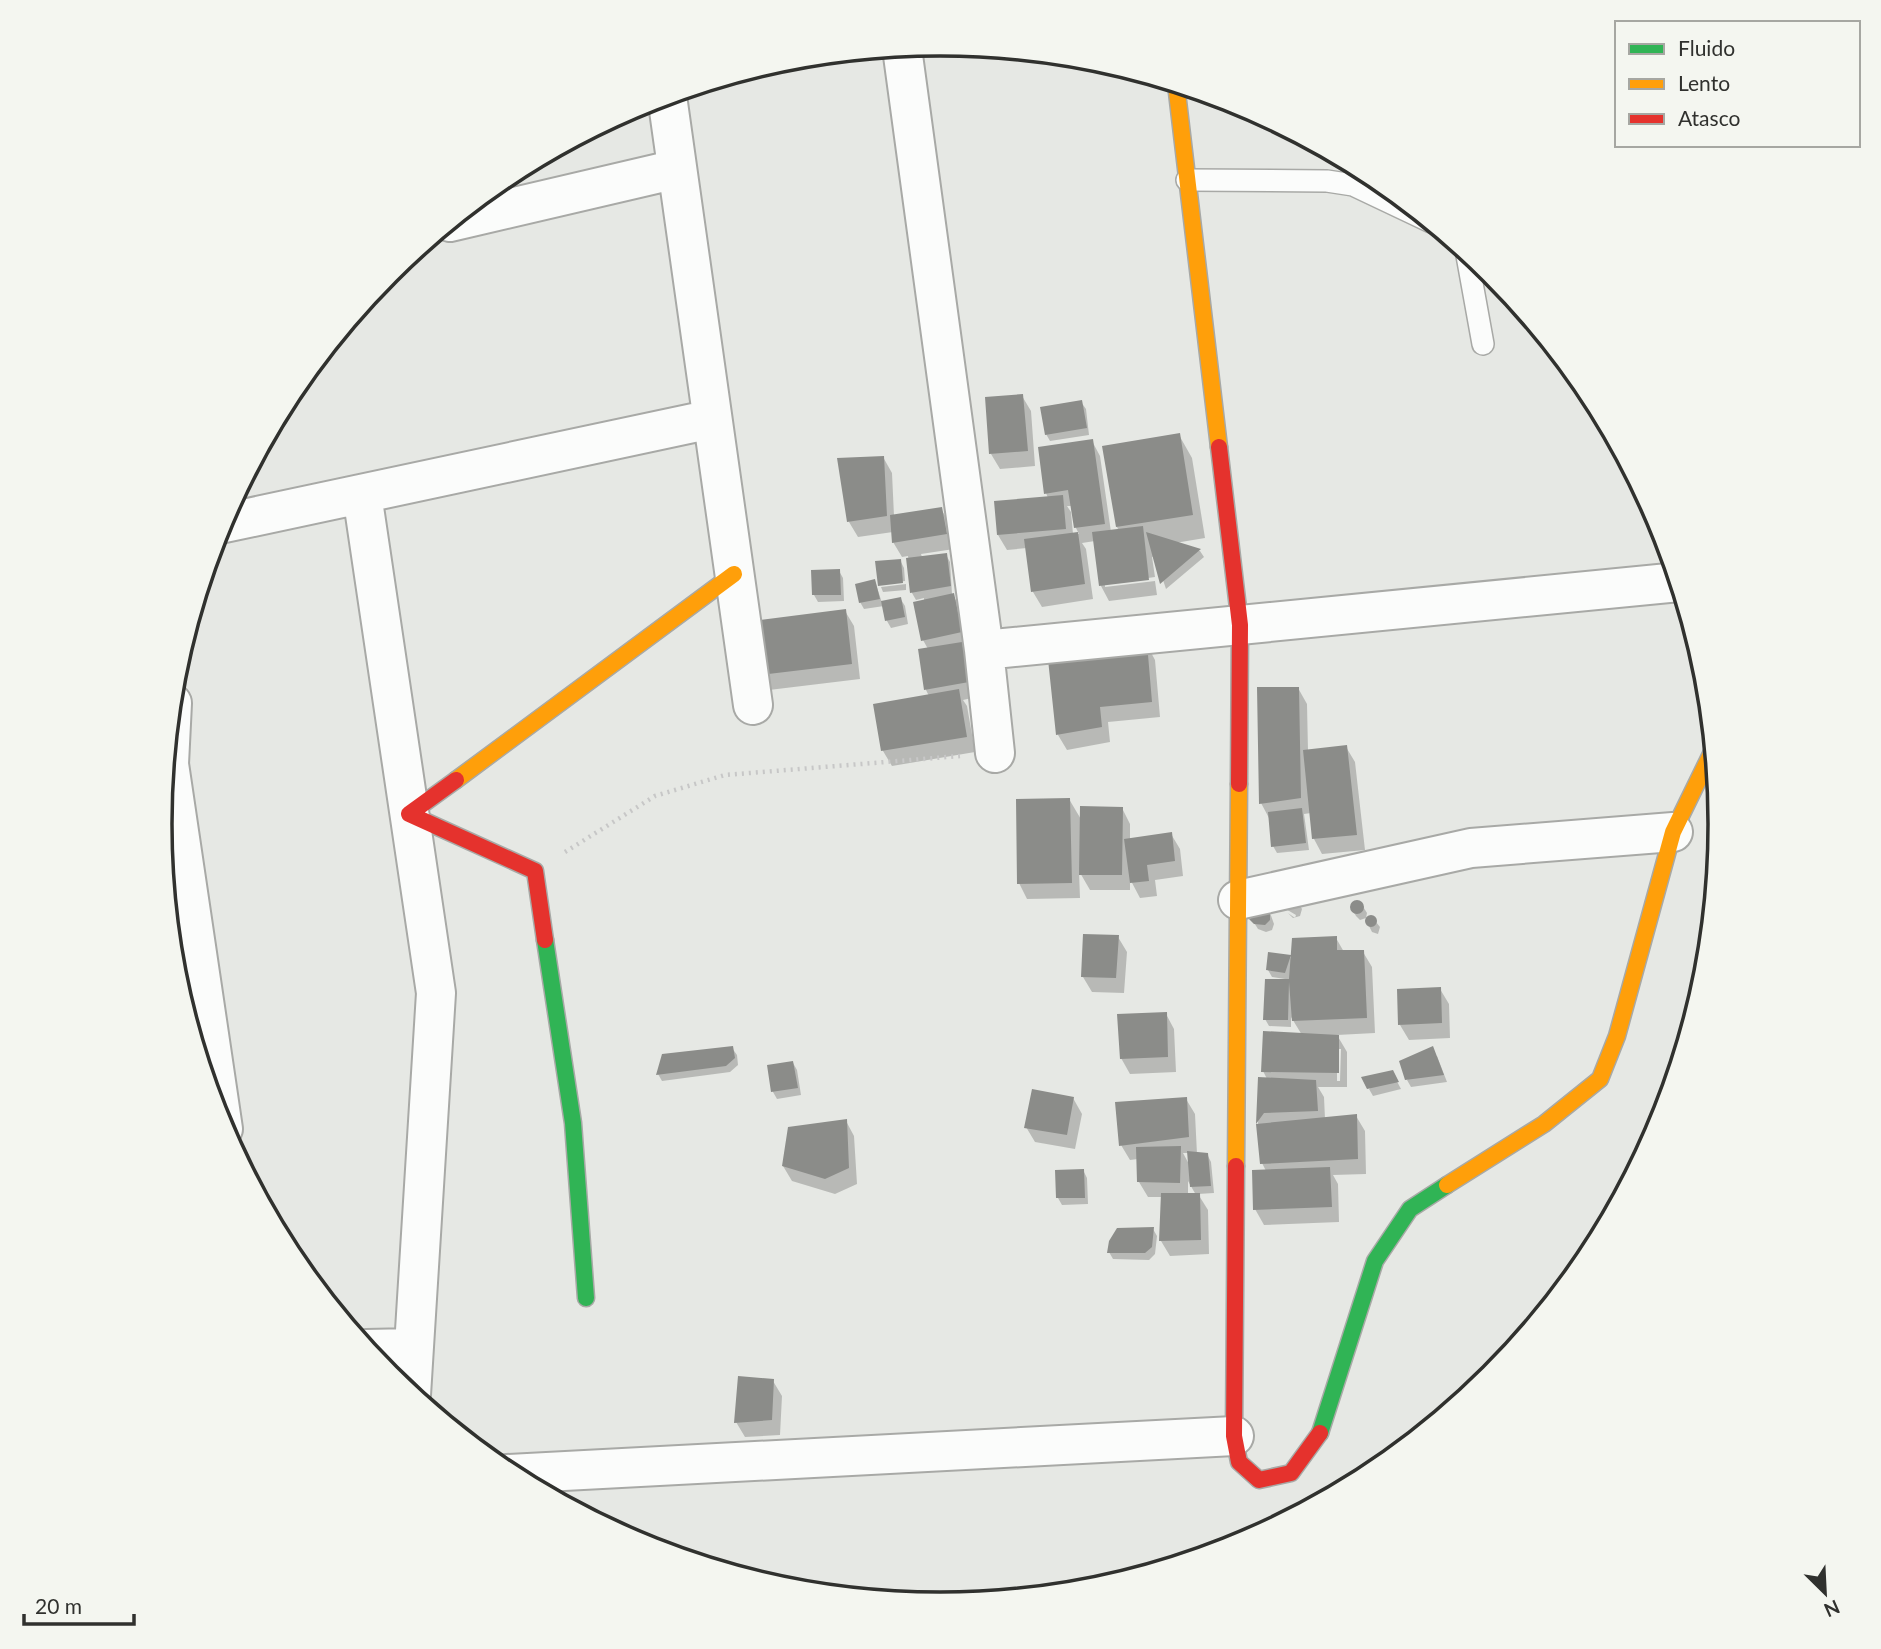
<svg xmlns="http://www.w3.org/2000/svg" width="1881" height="1649" viewBox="0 0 1881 1649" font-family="Lato,sans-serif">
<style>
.shadow{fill:#0003;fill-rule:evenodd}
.building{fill:#8b8c89}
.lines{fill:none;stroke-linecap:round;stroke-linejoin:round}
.lane-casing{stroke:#a8a9a6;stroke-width:24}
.street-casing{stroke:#a8a9a6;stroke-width:42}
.fast-casing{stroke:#a8a9a6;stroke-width:19}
.slow-casing{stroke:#a8a9a6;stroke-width:19}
.jam-casing{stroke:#a8a9a6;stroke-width:19}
.path{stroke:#c7c7c7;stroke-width:4.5;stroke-dasharray:2 5;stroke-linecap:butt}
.lane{stroke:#fbfcfb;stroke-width:21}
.street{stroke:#fbfcfb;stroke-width:38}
.fast{stroke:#30b455;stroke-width:16}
.slow{stroke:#ff9f0a;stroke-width:16}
.jam{stroke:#e5322d;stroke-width:16}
.rim{fill:none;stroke:#30312e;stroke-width:3.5}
</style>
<rect width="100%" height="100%" fill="#e6e8e4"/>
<path class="shadow" d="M1022 396 1031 411 1035 466 1000 469 991 454Z
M1081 402 1086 409 1089 435 1050 441 1046 434Z
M1179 435 1192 458 1205 538 1175 543 1200 551 1204 557 1166 589 1155 556 1152 557 1155 577 1105 584V587L1155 581 1157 595 1109 601 1101 586 1095 541 1082 543 1086 549 1093 599 1042 607 1033 592 1027 548 1007 550 998 535 1048 498 1046 493 1092 441 1100 456 1111 532 1119 531 1117 527ZM1067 506H1073L1076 528 1079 534H1073L1071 512Z
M883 457 892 473 894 516 941 509 950 524 954 549 921 554 922 557 946 555 950 562 952 594 962 610 970 647 964 648 970 659 976 697 963 700 967 706 975 752 892 766 883 751 875 705 929 696 926 690 928 649 923 640 924 601V598L916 600 912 593 908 556 902 557 893 542V532L858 537 849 522Z
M900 560 904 568 905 581 880 584V586L877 563Z
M839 571 843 578 844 601 818 602 814 595Z
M875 581 882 603 900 598 905 606 908 624 891 628 887 621 884 606 864 609 860 602Z
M906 584V590L883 592 881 587Z
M845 611 854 626 860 679 769 690 760 675Z
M1147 645 1155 660 1160 717 1108 722 1110 742 1067 750 1058 735 1096 652Z
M1298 688 1307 704 1308 751 1346 747 1355 762 1365 850 1322 854 1314 839 1311 813 1304 814 1309 850 1277 853 1273 846 1269 818 1261 803Z
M1069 799 1082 821 1122 808 1130 824V840L1171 834 1180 849 1183 876 1155 880 1157 896 1140 898 1130 879V890H1090L1079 871 1080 898 1027 899 1019 883Z
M1295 897 1302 909 1300 916 1293 918 1288 913 1295 918 1296 915 1284 908Z
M1356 902 1362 905 1367 913 1366 918 1360 920 1356 916 1352 909Z
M1269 910 1274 924 1272 930 1266 932 1258 929 1253 921Z
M1372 917 1380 927 1378 934 1372 932 1368 924 1367 920Z
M1118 937 1127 952 1124 993 1092 992 1083 977Z
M1336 938 1344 952H1363L1372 967 1375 1033 1337 1035 1347 1052V1087H1318L1324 1097 1325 1119 1356 1116 1365 1131 1366 1174 1333 1175 1338 1184 1339 1222 1264 1225 1255 1209 1266 1171 1262 1163 1258 1123 1260 1079H1267L1263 1071 1302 1035 1291 1017V1027L1269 1026 1265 1019 1285 979 1272 977 1268 970 1290 957 1293 961ZM1337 1049H1341L1340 1081H1337Z
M1440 989 1449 1004 1450 1038 1409 1040 1400 1025Z
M1166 1014 1174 1029 1176 1072 1130 1074 1121 1058Z
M732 1048 737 1055 738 1065 730 1072 662 1081 658 1074Z
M1437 1056 1447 1082 1411 1087 1407 1080Z
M793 1063 797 1070 801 1095 777 1099 773 1092 769 1067Z
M1392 1072 1401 1089 1373 1096 1369 1089Z
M1073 1098 1082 1114 1075 1149 1035 1142 1026 1127Z
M1186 1099 1195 1114 1197 1154H1207L1211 1162 1214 1193 1198 1194 1208 1210 1209 1254 1170 1256 1161 1241 1163 1197H1148L1139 1182 1138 1159 1130 1160 1121 1145ZM1183 1153H1189L1190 1166ZM1188 1181 1196 1195H1188Z
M846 1121 854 1136 857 1184 835 1194 792 1181 783 1166Z
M1083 1170 1087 1178 1088 1204 1062 1205 1058 1198Z
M1153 1229 1157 1236 1155 1254 1149 1260 1113 1259 1109 1252Z
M773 1381 782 1396 780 1435 745 1437 736 1422Z"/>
<path class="building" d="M1023 394 1028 451 989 454 985 397Z
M1082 400 1087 428 1045 435 1040 407Z
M1180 433 1193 515 1116 527 1102 446Z
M1093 439 1105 524 1074 528 1068 490 1044 494 1038 447Z
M884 456 887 516 847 522 837 458Z
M1063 495 1066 529 997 535 994 501Z
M942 507 947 534 892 543 890 515Z
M1143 526 1149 580 1099 586 1092 532Z
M1078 532 1085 584 1031 592 1024 539Z
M1146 532 1201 549 1160 584Z
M947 553 951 586 910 593 906 558Z
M901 559 903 583 878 586 875 561Z
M840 569 841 595H812L811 570Z
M875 579 880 599 859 603 855 584Z
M954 593 962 632 921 641 913 602Z
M901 597 905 617 885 621 881 601Z
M846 609 852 664 759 675 752 621Z
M962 642 969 682 924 690 918 649Z
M1147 643 1152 702 1100 707 1102 727 1056 735 1047 650 1093 644 1095 660V647Z
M1257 687H1299L1301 798 1259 804Z
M959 689 967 737 881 751 873 704Z
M1347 745 1357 835 1312 839 1303 750Z
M1070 798 1072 883 1017 884 1016 799Z
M1080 806 1123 807 1122 875H1079Z
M1302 808 1306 843 1271 847 1268 812Z
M1172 832 1175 861 1147 865 1149 881 1130 883 1124 839Z
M1350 907a7 7 0 1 1 14 0a7 7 0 1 1-14 0Z
M1270 909V920L1265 925 1254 924 1249 919Z
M1365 921a6 6 0 1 1 12 0a6 6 0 1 1-12 0Z
M1083 934 1119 935 1116 978 1081 977Z
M1337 936V950H1364L1367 1018 1292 1021 1289 982 1288 1020H1263L1265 979H1289L1292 938Z
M1268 952 1291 955 1285 973 1266 970Z
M1441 987 1442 1023 1398 1025 1397 989Z
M1167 1012 1168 1057 1120 1059 1117 1014Z
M1263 1031 1339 1035V1073L1261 1072Z
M733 1046 735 1058 726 1066 656 1075 662 1054Z
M1433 1046 1444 1075 1405 1080 1399 1061Z
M793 1061 798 1088 771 1092 767 1065Z
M1393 1070 1399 1082 1367 1089 1361 1077Z
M1258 1077 1316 1080 1318 1111 1264 1113 1256 1124Z
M1032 1089 1074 1097 1067 1135 1024 1128Z
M1187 1097 1189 1137 1119 1146 1115 1102Z
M1357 1114 1358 1159 1260 1164 1256 1124Z
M847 1119 849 1168 825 1179 782 1166 788 1127Z
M1181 1146 1180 1183 1137 1182 1136 1147Z
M1187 1151 1208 1153 1211 1186 1190 1187Z
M1330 1167 1332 1207 1253 1210 1252 1170Z
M1084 1169 1085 1198H1056L1055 1170Z
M1161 1193H1200L1201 1240 1159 1241Z
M1154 1227 1152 1247 1145 1253H1107L1109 1241 1117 1228Z
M738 1376 774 1379 772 1420 734 1423Z"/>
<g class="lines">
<g class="lane-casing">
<path id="lane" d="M1187 180 1327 181 1353 185 1431 222
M1466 250 1483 344"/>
</g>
<g class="street-casing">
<path id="street" d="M902 48 984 650 995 753
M667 96 753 705
M450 222 677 169
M362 494 436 993 411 1395
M220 524 712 419
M984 650 1679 582
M172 703 169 764 223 1129
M1238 900 1471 848 1673 832
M366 1349 413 1348
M507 1474 1234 1436"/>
</g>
<g class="fast-casing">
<path id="fast" d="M545 940 573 1123 586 1298
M1320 1433 1375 1261 1410 1209 1447 1185"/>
</g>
<g class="slow-casing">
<path id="slow" d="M1176 84 1219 447
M456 780 734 574
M1236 1166 1239 784
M1447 1185 1544 1124 1600 1079 1617 1036 1673 832 1714 748"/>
</g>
<g class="jam-casing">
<path id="jam" d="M1219 447 1240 625 1239 784
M456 780 409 814 535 871 545 940
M1236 1166 1234 1436 1239 1462 1259 1480 1291 1473 1320 1433"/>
</g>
<path class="path" d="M565 852 655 796 725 775 960 756"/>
<use href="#lane" class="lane"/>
<use href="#street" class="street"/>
<use href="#fast" class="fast"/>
<use href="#slow" class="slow"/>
<use href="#jam" class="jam"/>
</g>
<path d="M0 0H1881V1649H0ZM172 824a768 768 0 1 1 1536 0a768 768 0 1 1-1536 0Z" fill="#f4f6f0" fill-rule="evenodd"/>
<path class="rim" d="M172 824a768 768 0 1 1 1536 0a768 768 0 1 1-1536 0Z"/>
<rect x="1615" y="21" width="245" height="126" fill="#f4f6f0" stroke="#a6a7a2" stroke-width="2"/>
<rect x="1629" y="44" width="35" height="10" fill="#30b455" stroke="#a6a7a2" stroke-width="2"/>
<text x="1678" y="56" font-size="21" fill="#30312e">Fluido</text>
<rect x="1629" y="79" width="35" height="10" fill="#ff9f0a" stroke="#a6a7a2" stroke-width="2"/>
<text x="1678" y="91" font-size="21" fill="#30312e">Lento</text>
<rect x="1629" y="114" width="35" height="10" fill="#e5322d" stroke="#a6a7a2" stroke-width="2"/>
<text x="1678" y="126" font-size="21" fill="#30312e">Atasco</text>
<g transform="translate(1825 1593) rotate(156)" stroke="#f4f6f0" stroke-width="5" paint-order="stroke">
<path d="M0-5L12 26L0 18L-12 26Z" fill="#30312e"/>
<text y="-10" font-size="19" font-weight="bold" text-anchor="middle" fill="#30312e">N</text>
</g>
<path d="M24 1614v10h110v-10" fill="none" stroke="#30312e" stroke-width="3.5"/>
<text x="35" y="1614" font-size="21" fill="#30312e" stroke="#f4f6f0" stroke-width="5" paint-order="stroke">20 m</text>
</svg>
